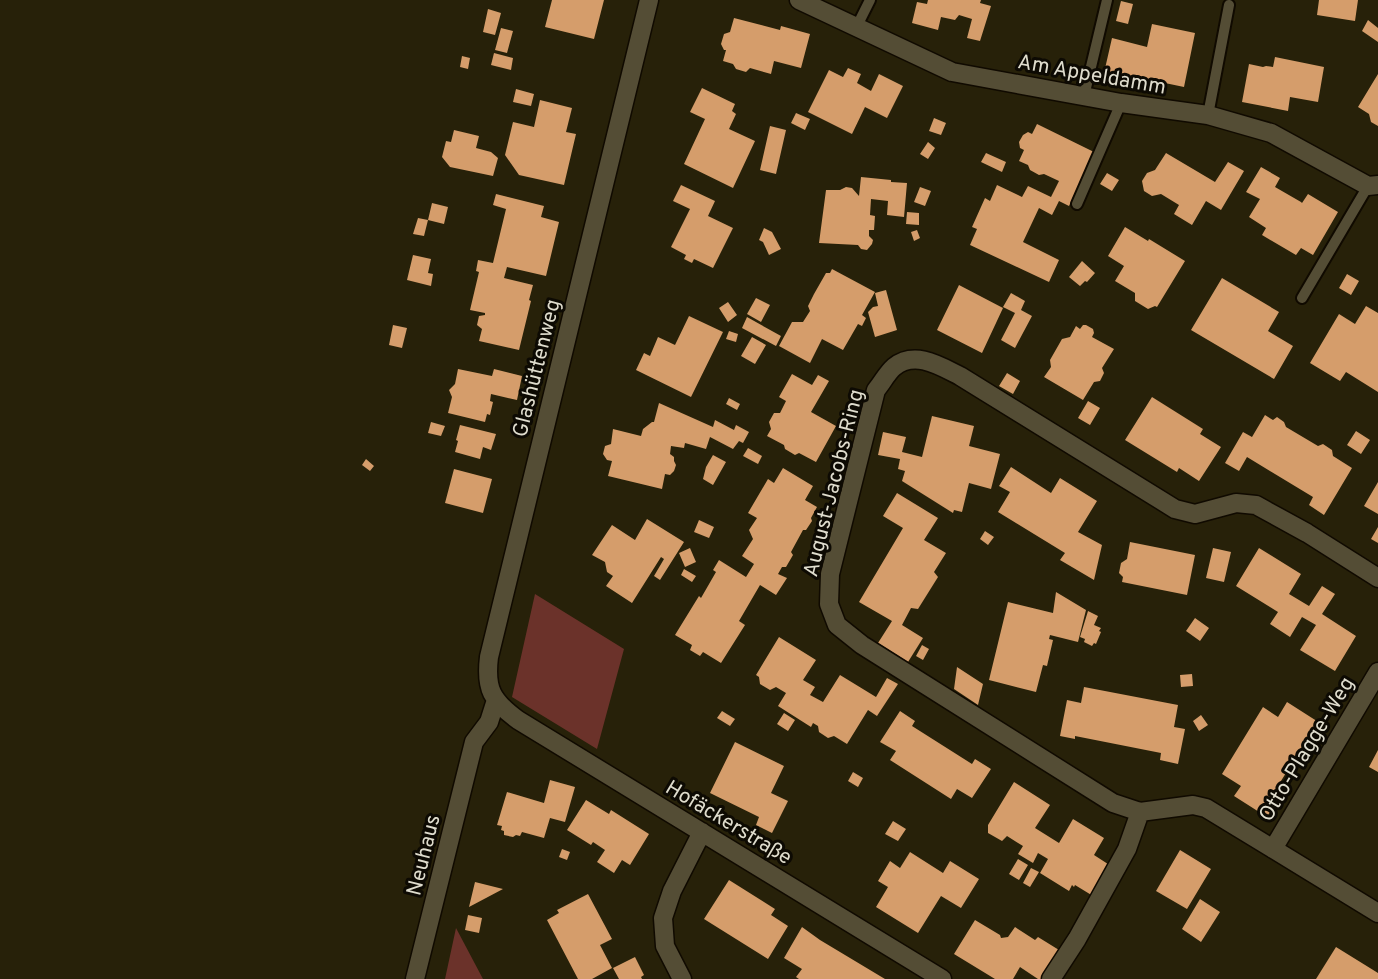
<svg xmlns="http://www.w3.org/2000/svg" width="1378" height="979" viewBox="0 0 1378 979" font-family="Overpass,sans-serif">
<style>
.green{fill:#6b322a}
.building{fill:#d59d6b}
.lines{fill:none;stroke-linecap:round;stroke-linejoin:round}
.lane-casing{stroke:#100a00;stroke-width:14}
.street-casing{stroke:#100a00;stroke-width:21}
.lane{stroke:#544d35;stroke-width:10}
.street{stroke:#544d35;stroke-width:18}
.labels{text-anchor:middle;stroke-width:6;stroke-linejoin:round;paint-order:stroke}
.street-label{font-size:21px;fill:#dfdccd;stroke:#0d0a03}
</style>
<rect width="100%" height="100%" fill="#272109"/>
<path class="green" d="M535 594 624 649 597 749 512 697Z
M456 928 483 979H445Z"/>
<path class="building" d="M552 0H604L594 39 545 27Z
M928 0H981L980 3 991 6 980 41 967 38 972 19 959 15 955 20 941 17 938 30 912 23 917 2 927 4Z
M1319 0H1358L1355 21 1317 15Z
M1121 1 1133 4 1128 24 1116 21Z
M488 9 501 13 495 35 483 32Z
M734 18 780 30 781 26 810 34 801 68 774 61 771 74 750 68 746 72 736 69 733 64 723 61 726 50H724L721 44 724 34 730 32Z
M1368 20 1378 28V42L1362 31Z
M1152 24 1195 33 1184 87 1141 78V82L1104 73 1112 38 1147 47Z
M501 28 513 31 507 53 495 50Z
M494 53 513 58 511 70 491 65Z
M462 56 470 58 468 69 460 67Z
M1275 57 1324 67 1318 102 1290 97 1288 111 1242 102 1249 64 1263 67 1266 66 1273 67Z
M848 68 861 74 857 83 871 91 879 74 903 86 887 118 865 107 852 134 808 112 829 70 843 77Z
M1378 74V126L1371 122 1369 114 1358 107Z
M702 88 735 104 732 111 736 114 729 129 755 141 733 188 684 164 705 119 690 112Z
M516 89 534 94 531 106 513 102Z
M540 100 572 108 566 132 576 134 564 185 519 175 505 155 513 122 534 127Z
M796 113 810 119 805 130 791 123Z
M934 118 946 123 941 135 929 131Z
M1037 124 1094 152 1069 206 1059 201 1052 215 1039 208 1023 242 1059 260 1049 282 970 245 977 229 972 227 985 198 990 201 997 185 1022 197 1028 186 1051 197 1059 181 1044 174 1039 175 1030 170 1028 165 1019 161 1024 150 1020 148 1019 142 1023 135 1028 132 1032 134Z
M770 126 786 130 776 174 760 170Z
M454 130 479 136 476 148 491 152 498 158 493 176 450 167 442 157 446 141 451 142Z
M928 142 935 148 928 159 920 154Z
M986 153 1006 162 1002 172 981 162Z
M1166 153 1215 182 1228 162 1244 171 1221 210 1206 201 1192 225 1174 214 1179 205 1161 194 1152 196 1144 191 1142 181 1147 173 1155 170Z
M1261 167 1280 178 1275 187 1301 202 1302 203 1308 194 1338 212 1313 255 1301 248 1296 255 1262 235 1266 228 1249 217 1260 199 1246 192Z
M1107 173 1119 180 1112 191 1100 184Z
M861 177 891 180V182L907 183 904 217 887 215 888 201 871 199 870 215 875 216 874 230H869V236L873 240 872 244 867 250 861 249 858 245 819 243 826 190H840L846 187 852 188 859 196Z
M681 185 715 201 708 216 733 228 713 268 694 259 692 263 684 259 686 255 671 247 690 209 673 201Z
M920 187 931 191 925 206 914 202Z
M496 194 544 206 541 217 559 222 546 276 507 267 504 278 533 285 529 300 531 301 519 350 479 341 482 329 477 325 479 316 485 315V313L470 310 479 272 476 271 478 260 493 263 506 209 493 205Z
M432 203 448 207 444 224 428 220Z
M907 212 919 213V225L906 224Z
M418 218 428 220 424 236 413 234Z
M1125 227 1148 241 1149 239 1185 261 1157 307 1155 306 1148 309 1135 301V293L1115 281 1124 266 1108 256Z
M764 228 772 232 781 249 769 255 763 242 759 240Z
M917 230 920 238 914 241 911 232Z
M413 255 431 259 428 273 433 274 431 286 407 280Z
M1082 261 1095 273 1087 282 1085 281 1080 286 1069 277Z
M832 269 875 292 862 315 866 318 862 326 858 324 843 350 822 339 810 363 779 346 792 322H803L810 311 808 306 814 294 826 273H830Z
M1347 274 1359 281 1351 295 1339 288Z
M1222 278 1279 312 1268 331 1293 346 1274 379 1191 330Z
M959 285 1003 308 982 353 937 330Z
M886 290 897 330 875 337 868 312 873 307 878 306 875 293Z
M1011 293 1025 301 1021 310 1032 316 1015 348 1001 340 1015 313 1003 307Z
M756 298 770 305 761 322 747 314Z
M728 302 737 315 728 322 719 308Z
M1366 306 1378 313V392L1346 372 1340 381 1310 363 1339 314 1355 324Z
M689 316 723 332 691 397 636 370 644 353 650 356 658 337 675 345Z
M747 317 781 336 776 346 742 328Z
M393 325 407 328 402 348 389 345Z
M1083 325H1086L1093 329 1094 333 1092 337 1114 349 1102 368 1104 373 1100 381 1094 382 1083 400 1044 377 1051 367 1050 360 1062 339 1070 337 1076 326 1080 329Z
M729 331 738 334 736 342 726 339Z
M752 337 766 345 755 364 741 356Z
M458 369 492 376 494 369 522 376 517 400 491 394 490 401 493 402 490 415 487 414 485 422 448 413 452 397 449 390 455 384Z
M1007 373 1020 381 1013 394 999 386Z
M792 374 812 385 818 375 829 381 811 412 836 426 816 462 799 453 795 455 785 449 784 445 767 436 771 429 769 422 774 413H780L786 401 779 397Z
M1152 397 1203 429 1200 434 1221 447 1199 481 1179 468 1177 472 1125 440Z
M729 398 740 404 737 410 726 404Z
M1088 401 1100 408 1090 425 1078 418Z
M659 403 713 427 715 420 734 430 736 425 749 432 743 443 739 441 733 449 710 437 706 449 685 443 684 448 671 446 670 454 674 457V461L676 465 674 471 670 475 665 474 662 489 608 476 612 461 607 460 603 454 605 446 611 444 613 429 641 436 643 429 652 422H654Z
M1265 415 1273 420 1277 417 1284 422 1286 427 1318 446 1323 444 1332 450 1333 456 1352 468 1324 515 1309 505 1313 497 1247 457 1239 471 1225 463 1243 432 1252 437Z
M932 416 974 426 969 446 1000 454 991 489 969 483 962 512 954 510 953 513 902 481 905 471 898 469 900 459 878 455 883 432 906 437 902 452 922 457Z
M431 422 445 426 441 436 428 433Z
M460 425 496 434 491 450 483 447 480 459 455 452 458 441 456 440Z
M1356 431 1370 440 1361 454 1347 445Z
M748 448 762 456 758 464 743 456Z
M713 455 726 462 713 485 703 479 706 467Z
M366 459 374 466 370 471 362 465Z
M1011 467 1051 493 1060 478 1097 501 1078 532 1102 545 1094 580 1060 560 1065 553 998 512 1010 492 999 486Z
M783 468 813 486 805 500 817 507 811 518 812 521 806 530H803L791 552 793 555 786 567H782L778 574 787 578 776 595 760 585 739 621 745 625 721 663 703 652 700 656 690 650 692 645 675 635 699 596 701 598 716 572 713 570 719 560 746 577 754 564 742 556 753 539 749 530 757 518 748 513 768 479 774 483Z
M454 469 492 479 483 513 445 503Z
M1378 482V514L1364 506Z
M897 493 938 518 924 540 946 553 934 572 938 577 918 609 911 608 902 625 923 638 908 662 878 643 892 621 859 602 903 528 883 516Z
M647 519 684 542 660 580 654 576 664 559 661 557 632 603 606 586 613 576 607 572 605 562 592 555 612 525 635 540Z
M699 520 714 527 709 538 694 532Z
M1378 527V543L1371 539Z
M985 531 994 537 988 545 980 539Z
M1130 542 1195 555 1187 595 1122 582 1123 577 1119 573 1121 563 1127 559Z
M690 548 696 562 685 567 679 553Z
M1213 548 1231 552 1224 582 1206 578Z
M1259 548 1301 574 1289 594 1309 606 1322 586 1335 594 1322 614 1356 636 1335 671 1300 650 1316 625 1302 617 1290 637 1270 624 1278 612 1236 586Z
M684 569 696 576 692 582 681 575Z
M1056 592 1086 610 1078 642 1050 635 1049 639 1053 640 1047 666 1043 665 1036 692 989 680 1008 602 1053 613Z
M1088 611 1098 616 1094 625 1101 628 1099 631 1101 632 1096 644 1094 643 1092 646 1084 642 1085 639 1080 637Z
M1195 618 1209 628 1200 641 1186 631Z
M779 637 816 660 803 680 815 687 810 695 823 702 840 675 876 697 887 678 898 684 877 716 868 710 847 744 834 736 828 738 819 732 818 726 813 723 811 727 778 706 786 693 776 687 770 690 760 684 759 677 756 675Z
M922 645 929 649 923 660 916 656Z
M957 667 983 684 978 705 954 689Z
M1192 674 1193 686 1181 687 1180 675Z
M1084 687 1178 705 1174 727 1185 729 1178 764 1160 760 1161 753 1075 736V739L1060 736 1067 700 1081 703Z
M1287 702 1323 725 1314 739 1309 736 1271 797 1277 800 1267 817 1234 796 1241 786 1222 774 1263 707 1278 717Z
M722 711 735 719 730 726 717 718Z
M900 711 915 721 912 726 972 764 975 759 991 769 972 798 957 789 951 799 890 760 896 751 880 742Z
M784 713 795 720 788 731 777 724Z
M1201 715 1208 725 1199 731 1193 721Z
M735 742 784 766 771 793 788 801 772 833 756 825 759 817 710 793Z
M1378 750V772L1369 767Z
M853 772 863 778 858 787 848 781Z
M550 780 575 787 565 822 550 818 544 838 522 832 520 836 516 835 513 837 504 835V831L501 830 502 826 497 825 507 792 544 803Z
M1014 782 1050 805 1035 828 1059 843 1073 819 1104 838 1094 855 1111 866 1093 896 1075 885 1074 887 1072 885 1069 891 1040 873 1048 859 1038 853 1033 863 1018 854 1023 846 1007 836 1002 841 988 833V825Z
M586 800 609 814 611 810 649 834 630 865 622 860 614 873 597 862 605 850 593 842 591 845 567 830Z
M893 821 906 829 898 841 885 834Z
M562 849 570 852 567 860 559 857Z
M1180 850 1211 869 1187 909 1156 891Z
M910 852 943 873 950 861 979 879 961 908 941 896 918 933 876 907 888 887 878 881 890 861 900 868Z
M1018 859 1028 865 1019 880 1009 874Z
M1031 868 1039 872 1030 887 1023 883Z
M729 880 775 909 771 915 788 926 768 959 704 919Z
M475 882 503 889 469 907Z
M588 894 612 939 600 945 612 968 592 979H578L547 920 559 913 557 910Z
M1200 899 1220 912 1201 942 1182 929Z
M468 915 482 918 479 933 465 930Z
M975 920 1000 935 1001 938 1008 937 1015 927 1035 940 1038 937 1059 950 1041 979H1038L1020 967 1013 979H995L954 954Z
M802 927 820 940 885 979H799L796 977 802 969 784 958Z
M1336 947 1378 973V979H1316Z
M635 957 644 975 641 977 642 979H619L613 968Z"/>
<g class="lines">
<g class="lane-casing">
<path id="lane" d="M857 26 870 0
M1084 96 1107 0
M1208 115 1229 5
M1077 204 1121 103
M1302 298 1368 186"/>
</g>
<g class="street-casing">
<path id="street" d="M649 0 489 657C485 689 492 701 518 720L942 979
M799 0 952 72 1121 103 1208 115 1271 133 1368 186 1378 185
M1378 578 1307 533 1256 505 1236 503 1195 514 1175 509 960 376C940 366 915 350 894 367 887 373 882 383 876 390L830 574 829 604 837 625 862 645 1113 803 1140 812 1193 805 1206 808 1378 913
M1273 849 1378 672
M415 979 474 742 489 722 496 700
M682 979 665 946 663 918 672 891 702 832
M1051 979 1077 939 1127 849 1140 812"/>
</g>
<use href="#lane" class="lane"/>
<use href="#street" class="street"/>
</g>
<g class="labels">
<g class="street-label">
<text transform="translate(1092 74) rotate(10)" y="7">Am Appeldamm</text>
<text transform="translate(536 368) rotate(-76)" y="7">Glashüttenweg</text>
<text transform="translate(833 483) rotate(-76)" y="7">August-Jacobs-Ring</text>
<text transform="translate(1306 749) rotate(-59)" y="7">Otto-Plagge-Weg</text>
<text transform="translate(729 822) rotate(31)" y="7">Hofäckerstraße</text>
<text transform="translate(423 855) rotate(-76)" y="7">Neuhaus</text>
</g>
</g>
</svg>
